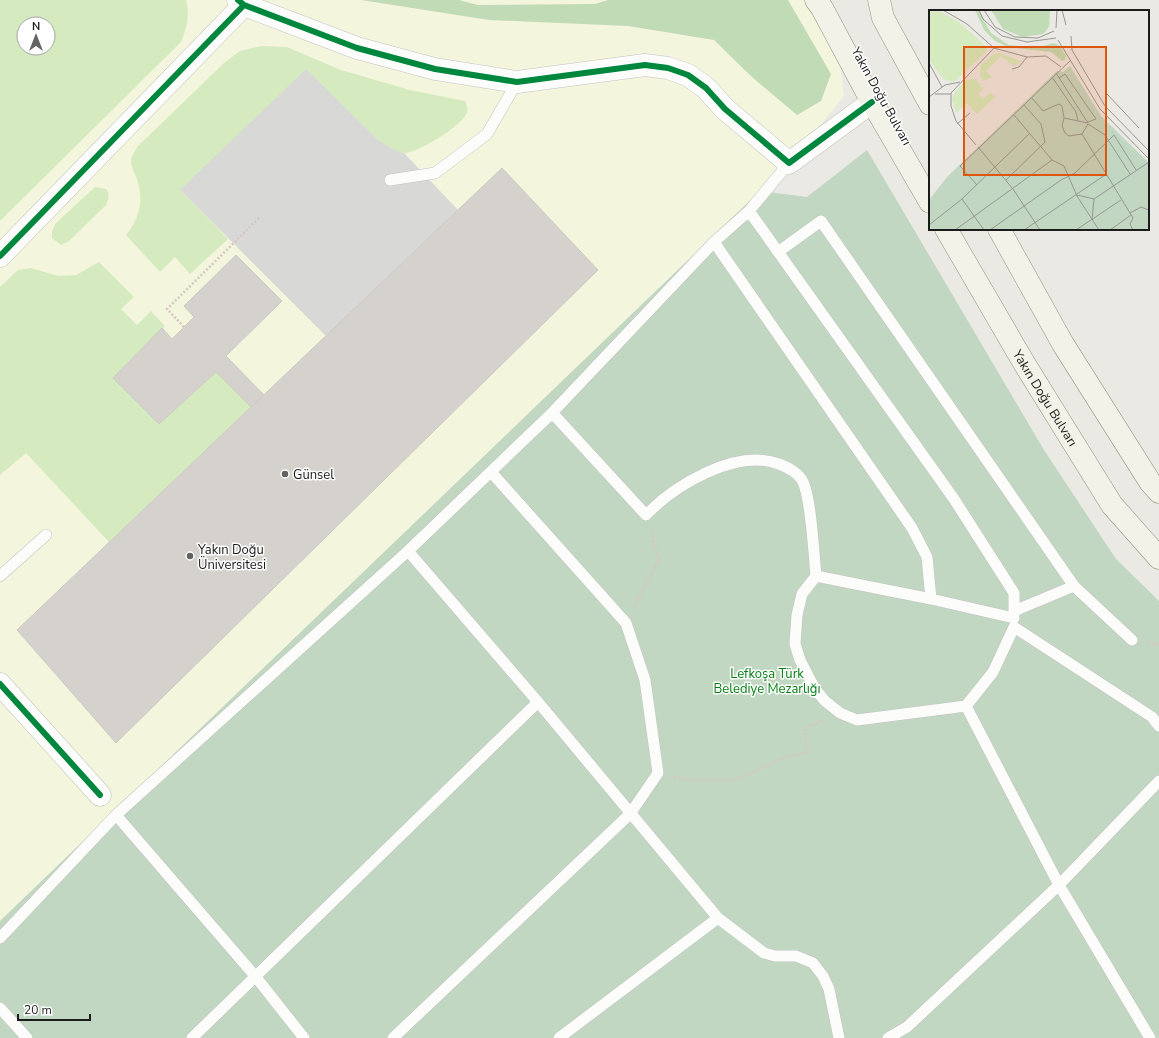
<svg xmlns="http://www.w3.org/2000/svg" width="1159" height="1038" viewBox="0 0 1159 1038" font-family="'Nunito Sans',sans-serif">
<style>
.education{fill:#f4f5dd;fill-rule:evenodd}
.grass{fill:#d5ebbf;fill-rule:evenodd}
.forest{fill:#c2dbb7}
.cemetery{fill:#c1d7c2}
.parking{fill:#d8d8d6}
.building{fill:#d5d2ce;stroke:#cdcac5}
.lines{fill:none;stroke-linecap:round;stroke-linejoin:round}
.service-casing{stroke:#c2c2c0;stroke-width:12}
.minor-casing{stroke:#c2c2c0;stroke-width:23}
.secondary-casing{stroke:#91947c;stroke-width:23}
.path{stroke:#d6c7c3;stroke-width:2.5;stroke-dasharray:2 2;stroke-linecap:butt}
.service{stroke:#fcfcfb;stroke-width:11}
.minor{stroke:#fcfcfb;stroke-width:22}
.secondary{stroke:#f2f2e8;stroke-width:22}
.cycleway-casing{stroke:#fff;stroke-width:8}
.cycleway{stroke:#00873e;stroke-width:6}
.poi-dot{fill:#636361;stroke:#fff;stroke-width:1.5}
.labels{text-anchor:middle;stroke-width:3;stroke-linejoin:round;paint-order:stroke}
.street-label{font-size:13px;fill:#1b1b1b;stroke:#fff}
.poi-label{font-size:13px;fill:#1b1b1b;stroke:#fff;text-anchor:start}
.park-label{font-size:13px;fill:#047f13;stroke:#fff}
.inset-road{fill:none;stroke:#979794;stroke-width:1}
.view{fill:#de560d;fill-opacity:0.15;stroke:#de560d;stroke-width:2}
.inset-edge{fill:none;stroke:#1b1b1b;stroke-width:2}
</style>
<rect width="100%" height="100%" fill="#eae9e4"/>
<path class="education" d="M0 0H832L844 96 789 163 0 921ZM24 24H48V48H24Z"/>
<path class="grass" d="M0 0H186C190 15 187 28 181 42L0 221ZM24 24H48V48H24Z
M262 46 287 47 341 70 410 90 465 101C467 104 468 108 467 112 463 126 420 151 406 153 396 155 384 144 376 138L180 190 228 239 190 274 175 257 160 272 126 235C140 218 144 200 137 179 135 173 131 168 131 161 131 156 135 152 137 147L224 63 240 51Z
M95 187 106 189C110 195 109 198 106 205L68 242 61 245 52 238V231L56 223Z
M99 262 134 297 121 309 137 325 151 311 165 326 113 378 159 424 216 372 251 407 109 542 26 453 0 475V287L18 270 31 268 58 276 76 275Z"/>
<path class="forest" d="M361 0H459L478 5 595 4 608 0H788L831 74 821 101 797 115 753 78 714 40 628 26 489 20Z"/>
<path class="cemetery" d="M867 150 1044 450 1116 559 1159 601V1038H0V921L760 191 807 197Z"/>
<path class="parking" d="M306 69 376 138 392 149 405 154 458 210 326 336 180 190Z"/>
<path class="building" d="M502 168 598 270 116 743 17 630Z
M236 255 282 301 226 356 264 395 251 407 216 372 159 424 113 378 162 328 172 339 194 317 184 306Z"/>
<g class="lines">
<g class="service-casing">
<path id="service" d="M390 180 435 173 450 162 487 134 517 82
M749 211 954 499 1014 593V616
M714 242 912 528 927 557 931 599
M778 252 821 221 1074 586 1014 611
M550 415 556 417 646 515C675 485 736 448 779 464 787 467 797 472 802 480 811 495 814 556 816 576L931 599 1014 618
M408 551 538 702 718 918 764 953 775 956H796L813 963 823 976 829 989 839 1038
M0 576 46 535
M816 576 802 594 797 615 795 644 800 660 815 689 825 701 840 713 857 720 966 706
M1074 586 1132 640
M116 815 255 976 304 1038
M0 938 116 815 408 551 550 415 714 242 749 211 789 163
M0 1008 27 1038
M192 1038 538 702
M393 1038 630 814 658 773 645 680 626 623 491 472
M559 1038 718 918
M888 1038 907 1027 1059 885 1159 781
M1150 1038 1059 885 966 706 993 672 1014 627 1152 717 1159 726"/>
</g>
<g class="minor-casing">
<path id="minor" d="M238 0 244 5 357 48 435 69 517 82 645 65 668 68 688 75 706 88 725 109 789 163 872 102
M0 256 244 5
M0 684 100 795"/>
</g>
<g class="secondary-casing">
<g id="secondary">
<path d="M816 0 822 8 872 102 930 202"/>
<path d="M879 0 883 18 930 104"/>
<path id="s1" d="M946 229 1024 363 1112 505 1159 558"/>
<path d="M999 229 1063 344 1150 482 1159 492"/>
</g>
</g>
<path class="path" d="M184 327 167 309 260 217
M634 607 659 560 651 531
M1148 643 1159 644
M674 777 688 780H736L786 757 807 752 804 728 822 721"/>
<use href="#service" class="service"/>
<use href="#minor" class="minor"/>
<use href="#secondary" class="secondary"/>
<g class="cycleway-casing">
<path id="cycleway" d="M238 0 244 5 357 48 435 69 517 82 645 65 668 68 688 75 706 88 725 109 789 163 872 102
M0 256 244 5
M0 684 100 795"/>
</g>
<use href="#cycleway" class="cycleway"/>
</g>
<g class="poi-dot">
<circle cx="285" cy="474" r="4"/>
<circle cx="190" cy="556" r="4"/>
</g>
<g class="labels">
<g class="street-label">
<text transform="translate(882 96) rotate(61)" y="5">Yakın Doğu Bulvarı</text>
<text dy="5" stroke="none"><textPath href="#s1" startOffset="196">Yakın Doğu Bulvarı</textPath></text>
</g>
<g class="poi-label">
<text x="293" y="479">Günsel</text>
<text x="198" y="554">Yakın Doğu<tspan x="198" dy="15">Üniversitesi</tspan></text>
</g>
<g class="park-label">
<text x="767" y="678">Lefkoşa Türk<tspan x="767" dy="15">Belediye Mezarlığı</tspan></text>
</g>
</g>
<g transform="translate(929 10)">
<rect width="220" height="220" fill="#eae9e4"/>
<path d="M0 0 12 2 30 12 58 37 57 42 25 72 14 69 0 49ZM70 43 92 51 85 56 72 46 57 61 63 67 55 71 51 66 52 55 65 44ZM47 69 52 77H55L49 84 54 89 62 83 66 87 48 104 38 93 27 103 23 88 26 82 37 70Z" fill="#d5ebbf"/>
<path d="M46 0H49L62 23 80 35 108 38 124 33 130 35 137 46 136 50 133 51 122 42 79 37 66 31 55 20ZM62 0H121L120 17 114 24 94 27 74 19Z" fill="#c2dbb7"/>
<path d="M141 56 172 106 220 153V220H0V190L18 167 128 61 134 62Z" fill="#c1d7c2"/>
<path class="inset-road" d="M14 0 38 14 65 38 98 47 117 46 132 57M50 0 54 9 73 26 98 32 127 28M55 0 66 17 86 27 109 28 125 21M133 0 137 15M127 18 128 0M142 26 143 40 176 96 220 141M129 30 171 99 220 149M0 53 13 77M83 59 90 57 98 47M127 63 159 113M123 67 147 102 149 111M130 68 136 64 167 109 159 112M22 83V96L27 111 47 135M6 84H21L65 38M178 84 210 118M0 87 16 75 31 72M103 88 114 101 130 94 133 96 135 108 159 113M85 105 123 150 135 156 148 186 170 220M135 108 133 116 136 123 140 126 153 124M28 114 41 103M49 137 84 179 111 220M201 164 176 125 159 114 153 124 204 208 201 214 204 220M77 170 116 132 112 114 95 95M48 175 31 156 142 50M148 185 165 189 163 210M33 189 55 220M165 189 220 152M201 203 212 197 220 200M0 215 33 189 101 123M26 220 123 150M61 220 132 170 146 163 185 125 207 160M95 220 176 165M147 220 192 190M181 220 202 205"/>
<path class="view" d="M35 37H177V165H35Z"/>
<rect width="220" height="220" class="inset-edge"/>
</g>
<g transform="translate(36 36)"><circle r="19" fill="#ffffff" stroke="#a4a4a4"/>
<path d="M0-3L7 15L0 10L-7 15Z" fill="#636361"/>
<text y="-6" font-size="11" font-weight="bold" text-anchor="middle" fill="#1b1b1b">N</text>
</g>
<path d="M18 1014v6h72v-6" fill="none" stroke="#1b1b1b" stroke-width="2"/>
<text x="24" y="1014" font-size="12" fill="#1b1b1b" stroke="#ffffff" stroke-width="3" paint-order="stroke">20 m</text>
</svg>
